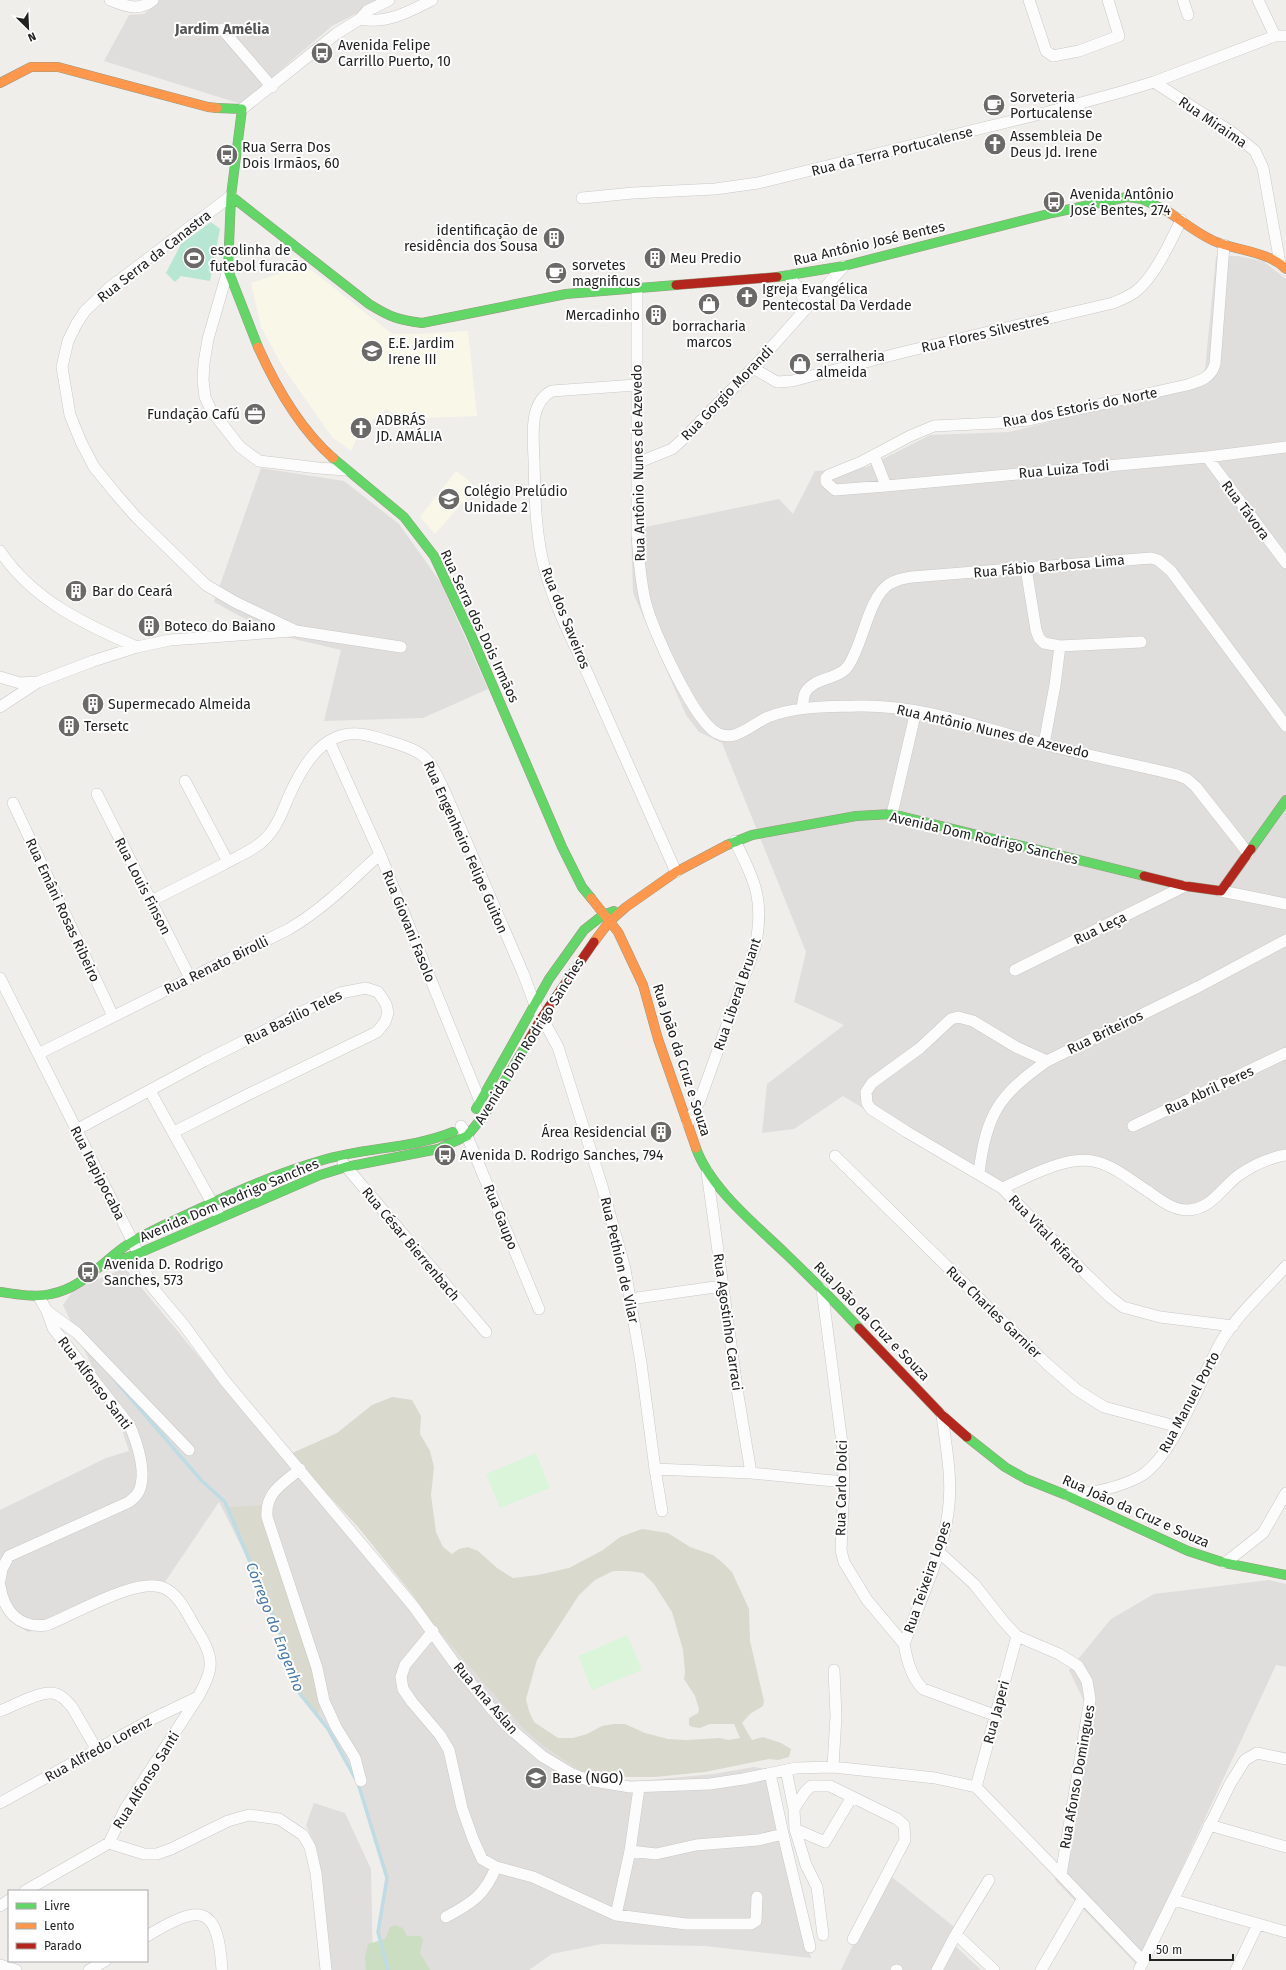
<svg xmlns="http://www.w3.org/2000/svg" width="1286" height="1970" viewBox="0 0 1286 1970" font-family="'Fira Sans',sans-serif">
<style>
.residential{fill:#dfdedc}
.education{fill:#f8f7e8}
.construction{fill:#d9d9cd;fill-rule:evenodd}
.forest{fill:#cbdec1}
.park{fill:#daf5da}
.pitch{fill:#b7e6d2}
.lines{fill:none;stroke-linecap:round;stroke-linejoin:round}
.stream{stroke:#bfdbe3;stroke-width:3.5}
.street-casing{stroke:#c9c8c7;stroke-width:12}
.fast-casing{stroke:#999a82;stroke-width:10}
.slow-casing{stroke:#999a82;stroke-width:10}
.jam-casing{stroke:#999a82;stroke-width:10}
.street{stroke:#fdfcfc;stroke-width:11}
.fast{stroke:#63d668;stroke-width:9}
.slow{stroke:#ff974d;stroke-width:9}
.jam{stroke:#b3261e;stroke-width:9}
.labels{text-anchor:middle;stroke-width:4;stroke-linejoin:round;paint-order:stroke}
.poi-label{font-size:14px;fill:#222;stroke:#fff;text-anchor:start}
.street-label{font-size:14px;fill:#222;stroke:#fff}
.neighbourhood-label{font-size:15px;font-weight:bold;fill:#555;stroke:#fff}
.water-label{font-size:15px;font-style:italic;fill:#4a7aab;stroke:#fff}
</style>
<rect width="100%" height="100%" fill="#f0eeeb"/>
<path class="residential" d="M156 0H383L332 26 241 104 104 61 129 15 144 14 152 7Z
M1216 256H1238L1263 261 1286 279V1160L1260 1164 1190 1212 1092 1165H1071L998 1191 843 1096 794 1129 762 1133 767 1084 844 1025 794 1002 806 952 722 743 699 732 686 715 633 593 631 530 779 499 793 514 815 471 867 467 930 435 1009 432 1158 395 1204 380Z
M261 468 344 481 399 524 441 583 488 689 423 718 324 721 341 650 273 634 214 602Z
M125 1268 249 1417 545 1747 588 1777 639 1781 713 1774 754 1767 771 1770 784 1859 811 1958 705 1946 602 1944 552 1954 529 1970H388L378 1932 387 1878 361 1788 328 1729 300 1694 278 1630 246 1556 219 1502 163 1585 134 1590 48 1627 28 1632 10 1621 0 1600V1510L106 1458 129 1451 121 1427 63 1305 74 1289Z
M1269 1580 1286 1584V1667L1276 1665 1137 1965 1055 1880 1087 1708 1069 1670 1111 1619 1154 1594Z
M314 1803 345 1813 371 1869 373 1970H331L317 1849 306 1825Z
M887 1873 958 1930 951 1942 981 1970H841Z"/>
<path class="education" d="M294 256 392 334H418L468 331 477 416 400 419 387 409 361 428 351 451 332 437 283 367 261 327 251 283 287 271Z
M456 471 468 480 475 488 435 534 420 517Z"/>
<path class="construction" d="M392 1397 412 1400 421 1416 420 1434 430 1451 434 1467 431 1495 436 1532 443 1547 452 1554 459 1549 468 1547 478 1551 497 1568 513 1578 538 1575 569 1568 603 1550 620 1537 642 1529 668 1533 690 1547 713 1555 723 1563 732 1572 749 1609 750 1641 764 1701 763 1706 750 1714 742 1723 752 1740 763 1737 781 1743 791 1749 789 1757 778 1760 769 1759 705 1772 655 1777H588L545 1747 525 1730 424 1614 415 1598 358 1527 290 1454 337 1433 372 1405ZM613 1571H628L643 1573 654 1584 672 1612 683 1650 685 1672 684 1679 695 1696 699 1709 698 1713 689 1718V1725L692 1727 700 1728 710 1724H734L740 1738 728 1740 720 1738 686 1740 668 1739 645 1733 625 1724H613L602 1726 587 1734 573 1738H558L534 1722 529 1711 526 1699 537 1660 579 1595 595 1580Z
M266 1505 322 1703 317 1716 300 1694 290 1662 246 1556 229 1507Z"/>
<path class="forest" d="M395 1925 403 1928 407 1936H420L423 1940 420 1953 430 1970H366L365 1957 368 1944 385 1939 390 1927Z"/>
<path class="park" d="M536 1453 550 1488 500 1508 486 1474Z
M627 1635 642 1670 592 1690 578 1656Z"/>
<path class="pitch" d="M211 222 220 229 210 281 181 276 175 282 166 273 181 244Z"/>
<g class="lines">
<path class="stream" d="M115 1380 201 1480 225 1502 284 1643 300 1694 328 1729 355 1778
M358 1783 387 1878 378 1932 388 1970"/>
<g class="street-casing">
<path id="street" d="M110 0C125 6 139 12 153 0
M1029 0 1046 51 1053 56 1079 51 1119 36 1108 0
M1183 0 1188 15
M1258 0 1275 36
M360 19C387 24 409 12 432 0
M222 29 272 87
M1154 82 1233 133 1255 151 1263 168 1280 263
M242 109 336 34 360 19 367 11 389 0
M231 196 109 288 85 311 77 323 68 341 62 367 70 415 81 442 94 467 116 494 136 517 206 585 235 602 296 631 401 647
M582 198 633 193 715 189 758 183 1048 112 1121 92 1154 82 1275 36H1286
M1224 245 1215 364C1211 378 1200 381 1187 385L1029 420 996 423 934 426 910 436 861 462 829 475 826 478V482L835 490 886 486 1207 457 1286 447
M228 270 208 339 204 363 203 380 205 397 211 410 240 447 259 461 318 468 346 470
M789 276 801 292 806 309
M637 287V535C639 558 640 581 646 604 653 631 694 721 717 733 735 743 752 724 768 717 796 706 827 707 857 706 921 704 983 729 1044 744 1088 756 1133 764 1177 775L1187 779 1196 787 1248 853
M753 368 777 382 792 381 904 352 1113 303C1120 300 1128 297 1135 292 1154 278 1171 241 1181 220
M636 385 552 391C529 402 533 436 534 459 535 496 535 534 545 570 555 608 575 645 591 681 619 745 648 808 676 872
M874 455 886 486
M1207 457 1286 563
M637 463 672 449 682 440 753 368 844 266
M0 551C33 600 84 624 137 647
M1026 568 1036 630 1039 638 1044 643 1060 646 1055 685 1044 744
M1060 646 1141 642
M0 677 20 683 37 682
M0 707 38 682 93 661 137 647 170 640 293 631
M802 708C803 704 803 698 805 693 813 677 839 680 848 666 863 645 868 598 889 584 896 580 904 578 912 577L1151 558 1158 560 1171 571 1286 726
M329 741 380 854 482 1106
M185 781 228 862
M97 794 190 978
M13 803 113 1016
M892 814 916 711
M1221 891 1286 904
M151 901C175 889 200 876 224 864 238 856 255 850 266 838 277 827 283 810 289 796 302 767 322 731 359 734 367 734 377 738 385 740 425 752 427 754 444 790L523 973 535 1005 558 1047 602 1186 625 1269 630 1299 641 1363 655 1469 662 1511
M1015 970 1185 886
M0 978 133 1242 152 1287 183 1324 225 1381 414 1607 455 1664 490 1707 506 1725 542 1756 572 1774 588 1780 630 1787 710 1784 743 1779 796 1768 833 1767 935 1778 976 1787 1061 1875
M38 1054 289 929C323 909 351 881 380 854
M1047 1061 1016 1047 973 1021 958 1017 951 1019 920 1048 872 1083 866 1092 867 1103 871 1109 907 1132 1002 1188 1086 1274 1110 1297 1123 1307 1160 1317 1233 1326
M150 1091 220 1217
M688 1123 700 1100 755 947C765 900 755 882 735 841
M461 1126 467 1136 539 1309
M1133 1126 1286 1053
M76 1130 204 1061 340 993 366 988 378 992 386 1004 388 1013 385 1022 377 1032 249 1094 174 1132
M835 1156 989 1308 1047 1364 1077 1390 1104 1407 1179 1427
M343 1163 486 1332
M707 1172 738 1395 751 1473
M979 1173C986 1114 999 1095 1047 1061L1198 987 1286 940
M1002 1188C1029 1177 1067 1154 1097 1162 1116 1167 1133 1182 1149 1192 1160 1200 1173 1210 1187 1210 1211 1210 1222 1187 1239 1175 1253 1165 1269 1158 1286 1155
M822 1289 843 1451 844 1482 841 1550 844 1562 867 1600 904 1644
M630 1299 722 1286
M47 1311 77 1333 189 1450
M942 1415C946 1447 953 1480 948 1513 942 1555 919 1604 904 1644 907 1660 911 1677 923 1689L994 1715
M300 1469C283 1484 265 1492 267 1517L317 1668 324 1701 336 1727 355 1758 361 1781
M655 1469 751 1473 844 1482
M1068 1495C1092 1493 1118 1488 1139 1477 1174 1458 1201 1376 1222 1340 1239 1313 1265 1290 1286 1266
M939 1552 974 1584 1004 1622 1017 1636 1059 1654 1078 1666 1087 1681 1090 1699 1061 1875 1143 1961
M1225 1563 1263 1533 1286 1493
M0 1580 2 1569 9 1556 129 1502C133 1499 137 1495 139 1491 147 1473 137 1443 130 1426L53 1328 47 1311 39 1297
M0 1586C4 1612 20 1629 47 1625 73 1615 138 1576 164 1588 180 1595 188 1616 197 1630 215 1658 214 1669 198 1697L125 1809 109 1843 144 1854H157L171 1849 228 1821 249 1815 279 1819 303 1835 310 1847 316 1873 326 1970
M433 1631 405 1665 401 1677 403 1689 412 1702 440 1735 449 1750 462 1808 473 1839 482 1859 496 1867 533 1877 616 1915
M0 1711C13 1706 38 1692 51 1693 60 1693 67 1701 72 1707L97 1750
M833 1767 836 1716 834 1670
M786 1770 794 1809 795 1829 806 1865 817 1887 823 1935
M976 1787 1017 1636
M639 1788 630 1851 616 1915 686 1924H751L756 1921 757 1897
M0 1803 150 1720 198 1697
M794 1809 805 1792 811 1786H830L897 1819 904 1825 905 1840 853 1939
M1209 1825 1286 1847
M795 1829 825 1842 852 1797
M783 1834 810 1947
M630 1851 656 1854 696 1845 758 1840 783 1834 770 1773
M25 1891 109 1843
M1174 1900 1286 1932
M0 1906 9 1900
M446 1917C472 1903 485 1895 496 1867
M956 1934 994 1970
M147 1936C200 1904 218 1903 222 1970
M0 1965 16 1970
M89 1970 105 1961
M896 1970H897
M937 1970 956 1934 989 1880
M1041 1970 1083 1898
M1139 1970 1230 1784 1245 1760 1257 1753 1286 1759
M1236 1970 1258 1924"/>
</g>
<g class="fast-casing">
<path id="fast" d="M217 108 242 109 231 196 228 270 258 347
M231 196 369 304C390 317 398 320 422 323L566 294 676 285
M777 277 844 266 1052 213 1127 197 1142 199 1167 211
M333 458 404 517 434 556 471 635 562 847 582 887 591 898
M727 845 752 835 856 816 892 814 1144 876
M1251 849 1286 800
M476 1109 549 979 584 930 603 915 614 911
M696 1148C710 1188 756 1225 786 1254 811 1278 835 1302 859 1328
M103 1266 137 1254 320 1175 346 1167 438 1149 467 1136 485 1114 526 1045
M0 1292C17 1294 34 1298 51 1294 82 1288 100 1264 124 1247 140 1236 160 1227 177 1219 224 1197 273 1174 323 1160 366 1147 411 1149 453 1132
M967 1437 1005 1467 1026 1479 1066 1495 1188 1551 1225 1563 1286 1575"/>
</g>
<g class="slow-casing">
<path id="slow" d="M0 83 31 67H58L208 107 217 108
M1167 211C1182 221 1198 234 1214 241 1237 251 1268 251 1286 269
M258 347C276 387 300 429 333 458
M591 898 618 932 643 985 658 1039 696 1148
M594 942 609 922 626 907 676 872 727 845"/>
</g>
<g class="jam-casing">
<path id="jam" d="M676 285 777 277
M1144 876 1185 886 1221 891 1251 849
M526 1045 542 1017 594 942
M859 1328 942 1415 967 1437"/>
</g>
<use href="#street" class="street"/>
<use href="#fast" class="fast"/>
<use href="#slow" class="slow"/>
<use href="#jam" class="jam"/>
</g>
<defs>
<g id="bus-disc" transform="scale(1.15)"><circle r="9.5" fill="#6a6968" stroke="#fff"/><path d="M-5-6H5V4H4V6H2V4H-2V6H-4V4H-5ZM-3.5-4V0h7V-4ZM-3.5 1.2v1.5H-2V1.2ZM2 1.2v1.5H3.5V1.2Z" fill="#fff"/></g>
<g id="cafe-disc" transform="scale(1.15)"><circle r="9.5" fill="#6a6968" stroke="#fff"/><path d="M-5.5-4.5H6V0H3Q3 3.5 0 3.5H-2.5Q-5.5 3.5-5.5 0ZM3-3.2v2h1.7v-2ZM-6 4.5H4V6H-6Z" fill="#fff"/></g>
<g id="church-disc" transform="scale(1.15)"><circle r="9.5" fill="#6a6968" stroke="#fff"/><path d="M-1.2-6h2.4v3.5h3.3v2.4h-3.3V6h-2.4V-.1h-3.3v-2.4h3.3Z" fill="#fff"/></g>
<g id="building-disc" transform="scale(1.15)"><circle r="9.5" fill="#6a6968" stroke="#fff"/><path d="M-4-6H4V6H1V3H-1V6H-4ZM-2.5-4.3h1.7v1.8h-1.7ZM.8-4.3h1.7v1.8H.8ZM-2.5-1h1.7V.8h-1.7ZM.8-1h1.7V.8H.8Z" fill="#fff"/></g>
<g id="stadium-disc" transform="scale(1.15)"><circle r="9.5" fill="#6a6968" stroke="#fff"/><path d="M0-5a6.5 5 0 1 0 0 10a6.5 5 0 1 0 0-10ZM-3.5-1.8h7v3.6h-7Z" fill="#fff"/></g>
<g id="shop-disc" transform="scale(1.15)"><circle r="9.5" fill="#6a6968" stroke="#fff"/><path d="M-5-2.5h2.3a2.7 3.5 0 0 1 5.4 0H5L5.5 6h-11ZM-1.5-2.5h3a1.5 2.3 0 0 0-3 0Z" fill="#fff"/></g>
<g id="school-disc" transform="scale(1.15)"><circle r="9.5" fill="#6a6968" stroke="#fff"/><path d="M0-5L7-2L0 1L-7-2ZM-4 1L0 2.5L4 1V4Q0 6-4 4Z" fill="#fff"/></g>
<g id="office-disc" transform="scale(1.15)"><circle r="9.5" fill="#6a6968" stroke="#fff"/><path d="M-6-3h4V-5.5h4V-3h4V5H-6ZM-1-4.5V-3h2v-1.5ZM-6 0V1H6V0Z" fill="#fff"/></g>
</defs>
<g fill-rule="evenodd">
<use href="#bus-disc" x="322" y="53"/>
<use href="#cafe-disc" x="994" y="105"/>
<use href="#church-disc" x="995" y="144"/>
<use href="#bus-disc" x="227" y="155"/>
<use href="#bus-disc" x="1054" y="202"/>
<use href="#building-disc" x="554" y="238"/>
<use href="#stadium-disc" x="194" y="258"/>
<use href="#building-disc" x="655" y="258"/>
<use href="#cafe-disc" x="556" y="273"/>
<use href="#church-disc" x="747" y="297"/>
<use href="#shop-disc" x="709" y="304"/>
<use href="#building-disc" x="656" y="315"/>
<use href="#school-disc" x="372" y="351"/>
<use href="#shop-disc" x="800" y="364"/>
<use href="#office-disc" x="255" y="414"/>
<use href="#church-disc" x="361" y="428"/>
<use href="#school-disc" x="449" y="499"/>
<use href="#building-disc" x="76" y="591"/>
<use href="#building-disc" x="149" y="626"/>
<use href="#building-disc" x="93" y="704"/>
<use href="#building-disc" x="69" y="726"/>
<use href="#building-disc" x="661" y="1132"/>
<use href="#bus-disc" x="445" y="1155"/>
<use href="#bus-disc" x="88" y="1272"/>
<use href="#school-disc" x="536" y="1778"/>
</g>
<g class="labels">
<g class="poi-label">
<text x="338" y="50">Avenida Felipe<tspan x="338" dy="16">Carrillo Puerto, 10</tspan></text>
<text x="1010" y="102">Sorveteria<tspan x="1010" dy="16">Portucalense</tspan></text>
<text x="1010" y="141">Assembleia De<tspan x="1010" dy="16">Deus Jd. Irene</tspan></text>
<text x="242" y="152">Rua Serra Dos<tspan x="242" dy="16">Dois Irmãos, 60</tspan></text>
<text x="1070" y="199">Avenida Antônio<tspan x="1070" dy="16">José Bentes, 274</tspan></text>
<text x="538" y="235" text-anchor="end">identificação de<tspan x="538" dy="16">residência dos Sousa</tspan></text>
<text x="210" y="255">escolinha de<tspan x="210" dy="16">futebol furacão</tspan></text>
<text x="670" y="263">Meu Predio</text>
<text x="572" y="270">sorvetes<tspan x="572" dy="16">magnificus</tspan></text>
<text x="762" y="294">Igreja Evangélica<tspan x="762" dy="16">Pentecostal Da Verdade</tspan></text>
<text x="640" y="320" text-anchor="end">Mercadinho</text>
<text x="709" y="331" text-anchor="middle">borracharia<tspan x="709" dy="16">marcos</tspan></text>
<text x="388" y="348">E.E. Jardim<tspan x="388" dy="16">Irene III</tspan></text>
<text x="816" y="361">serralheria<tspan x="816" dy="16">almeida</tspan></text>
<text x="240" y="419" text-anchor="end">Fundação Cafú</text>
<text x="376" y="425">ADBRÁS<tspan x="376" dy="16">JD. AMÁLIA</tspan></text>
<text x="464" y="496">Colégio Prelúdio<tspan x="464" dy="16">Unidade 2</tspan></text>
<text x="92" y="596">Bar do Ceará</text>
<text x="164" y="631">Boteco do Baiano</text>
<text x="108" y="709">Supermecado Almeida</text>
<text x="84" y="731">Tersetc</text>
<text x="646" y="1137" text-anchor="end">Área Residencial</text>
<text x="460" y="1160">Avenida D. Rodrigo Sanches, 794</text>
<text x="104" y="1269">Avenida D. Rodrigo<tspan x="104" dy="16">Sanches, 573</tspan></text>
<text x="552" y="1783">Base (NGO)</text>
</g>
<g class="street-label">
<text transform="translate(1213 122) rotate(34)" y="5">Rua Miraima</text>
<text transform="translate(892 151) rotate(-14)" y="5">Rua da Terra Portucalense</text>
<text transform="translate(869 243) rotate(-13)" y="5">Rua Antônio José Bentes</text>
<text transform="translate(154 256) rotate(-38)" y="5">Rua Serra da Canastra</text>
<text transform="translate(985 333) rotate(-13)" y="5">Rua Flores Silvestres</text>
<text transform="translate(727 393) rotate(-46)" y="5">Rua Gorgio Morandi</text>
<text transform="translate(1080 407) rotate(-11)" y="5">Rua dos Estoris do Norte</text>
<text transform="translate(638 463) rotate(-91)" y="5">Rua Antônio Nunes de Azevedo</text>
<text transform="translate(1064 469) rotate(-5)" y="5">Rua Luiza Todi</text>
<text transform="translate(1246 510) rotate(53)" y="5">Rua Távora</text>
<text transform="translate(1049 566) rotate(-5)" y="5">Rua Fábio Barbosa Lima</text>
<text transform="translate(566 618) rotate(68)" y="5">Rua dos Saveiros</text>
<text transform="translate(480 626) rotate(65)" y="5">Rua Serra dos Dois Irmãos</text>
<text transform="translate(993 731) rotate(13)" y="5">Rua Antônio Nunes de Azevedo</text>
<text transform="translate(984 838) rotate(13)" y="5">Avenida Dom Rodrigo Sanches</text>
<text transform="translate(466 847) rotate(66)" y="5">Rua Engenheiro Felipe Guiton</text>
<text transform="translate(143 886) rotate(63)" y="5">Rua Louis Finson</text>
<text transform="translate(63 910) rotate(65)" y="5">Rua Emâni Rosas Ribeiro</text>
<text transform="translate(409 926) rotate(68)" y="5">Rua Giovani Fasolo</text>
<text transform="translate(1100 928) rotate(-26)" y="5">Rua Leça</text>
<text transform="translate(216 965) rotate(-26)" y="5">Rua Renato Birolli</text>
<text transform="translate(737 994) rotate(-71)" y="5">Rua Liberal Bruant</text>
<text transform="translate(293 1017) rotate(-26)" y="5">Rua Basílio Teles</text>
<text transform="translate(1105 1032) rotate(-26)" y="5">Rua Briteiros</text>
<text transform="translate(529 1041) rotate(-58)" y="5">Avenida Dom Rodrigo Sanches</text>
<text transform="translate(682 1060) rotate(72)" y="5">Rua João da Cruz e Souza</text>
<text transform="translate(1209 1090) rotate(-25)" y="5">Rua Abril Peres</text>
<text transform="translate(98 1173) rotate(63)" y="5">Rua Itapipocaba</text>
<text transform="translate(229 1200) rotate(-23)" y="5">Avenida Dom Rodrigo Sanches</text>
<text transform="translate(501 1217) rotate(68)" y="5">Rua Gaupo</text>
<text transform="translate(1047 1234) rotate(46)" y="5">Rua Vital Rifarto</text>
<text transform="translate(411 1244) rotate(50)" y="5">Rua César Bierrenbach</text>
<text transform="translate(620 1260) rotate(77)" y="5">Rua Pethion de Vilar</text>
<text transform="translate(994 1312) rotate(44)" y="5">Rua Charles Garnier</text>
<text transform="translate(872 1321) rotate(46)" y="5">Rua João da Cruz e Souza</text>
<text transform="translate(728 1322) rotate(82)" y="5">Rua Agostinho Carraci</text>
<text transform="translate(95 1383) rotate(53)" y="5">Rua Alfonso Santi</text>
<text transform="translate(1189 1402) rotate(-62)" y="5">Rua Manuel Porto</text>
<text transform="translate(841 1488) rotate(-89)" y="5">Rua Carlo Dolci</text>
<text transform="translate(1136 1511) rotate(24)" y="5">Rua João da Cruz e Souza</text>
<text transform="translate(927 1577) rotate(-71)" y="5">Rua Teixeira Lopes</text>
<text transform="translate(486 1698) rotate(49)" y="5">Rua Ana Aslan</text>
<text transform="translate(996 1712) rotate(-75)" y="5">Rua Japeri</text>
<text transform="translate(98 1749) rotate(-29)" y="5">Rua Alfredo Lorenz</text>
<text transform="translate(1077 1777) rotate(-80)" y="5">Rua Afonso Domingues</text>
<text transform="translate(146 1780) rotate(-58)" y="5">Rua Alfonso Santi</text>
</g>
<g class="neighbourhood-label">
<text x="222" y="34">Jardim Amélia</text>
</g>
<g class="water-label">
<text transform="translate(275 1627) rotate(69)" y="5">Córrego do Engenho</text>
</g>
</g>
<rect x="8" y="1890" width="140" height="72" fill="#ffffff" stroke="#a7a7a7"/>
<rect x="16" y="1903" width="20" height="6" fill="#63d668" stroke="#a7a7a7"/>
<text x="44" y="1910" font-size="12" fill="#222222">Livre</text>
<rect x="16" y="1923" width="20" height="6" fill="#ff974d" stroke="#a7a7a7"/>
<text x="44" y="1930" font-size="12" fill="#222222">Lento</text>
<rect x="16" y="1943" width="20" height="6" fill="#b3261e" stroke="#a7a7a7"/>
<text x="44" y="1950" font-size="12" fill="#222222">Parado</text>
<g transform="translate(28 28) rotate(156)" stroke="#ffffff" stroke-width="3" paint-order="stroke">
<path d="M0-3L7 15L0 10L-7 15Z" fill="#222222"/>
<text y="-6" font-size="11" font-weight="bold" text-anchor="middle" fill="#222222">N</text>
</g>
<path d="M1150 1954v6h83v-6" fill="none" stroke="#222222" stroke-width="2"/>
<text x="1156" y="1954" font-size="12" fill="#222222" stroke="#ffffff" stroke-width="3" paint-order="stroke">50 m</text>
</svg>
